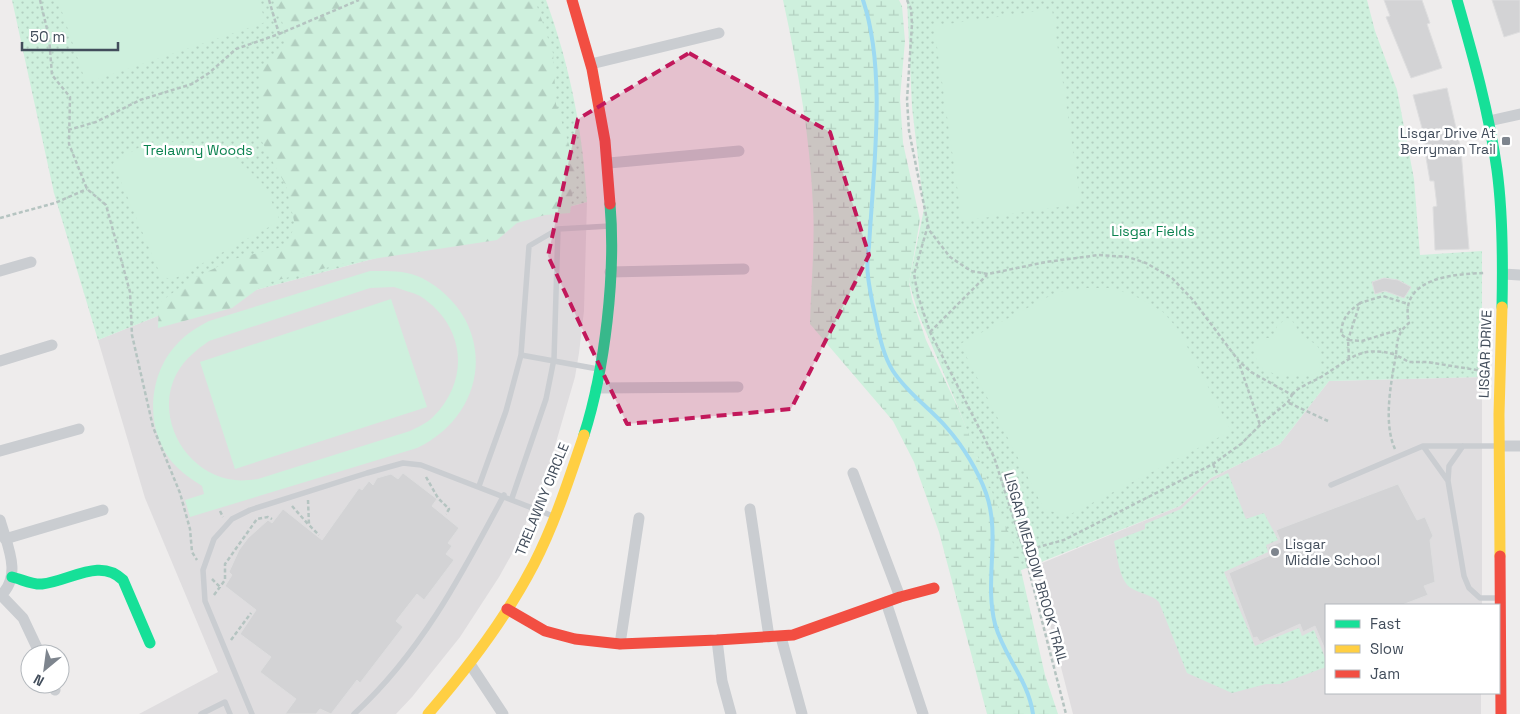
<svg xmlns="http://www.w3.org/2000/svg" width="1520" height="714" viewBox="0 0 1520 714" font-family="'Space Grotesk',sans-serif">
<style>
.education{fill:#dfdddf}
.grass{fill:url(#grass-dots)}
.forest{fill:url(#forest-firs)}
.wetland{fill:url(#wetland-marsh)}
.pitch{fill:#cef0dd;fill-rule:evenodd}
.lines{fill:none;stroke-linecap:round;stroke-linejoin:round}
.stream{stroke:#9ddaf2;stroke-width:4}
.building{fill:#d3d3d5;stroke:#dededf}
.path{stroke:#b5c4c1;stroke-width:2.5;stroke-dasharray:4 2.5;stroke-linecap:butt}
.lane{stroke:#cacdd1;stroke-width:5.5}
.street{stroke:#cacdd1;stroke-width:11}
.fast{stroke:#16e098;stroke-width:11}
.slow{stroke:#ffcf43;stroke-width:11}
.jam{stroke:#f24e42;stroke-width:11}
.marked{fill:#c2185b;fill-opacity:0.2;stroke:#c2185b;stroke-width:4;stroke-dasharray:10 6;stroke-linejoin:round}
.poi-dot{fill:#7e858e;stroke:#fff;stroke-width:2}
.labels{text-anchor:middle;stroke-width:5;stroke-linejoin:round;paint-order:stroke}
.poi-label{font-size:14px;fill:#424d5b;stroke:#fff;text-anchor:end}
.park-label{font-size:14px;fill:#0c8350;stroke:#fff}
.street-label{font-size:14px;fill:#424d5b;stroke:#fff}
</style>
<defs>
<pattern id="grass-dots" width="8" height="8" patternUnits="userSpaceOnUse" patternTransform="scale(1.25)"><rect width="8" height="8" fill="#cef0dd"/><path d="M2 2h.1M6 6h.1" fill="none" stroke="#b2cfc0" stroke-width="1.8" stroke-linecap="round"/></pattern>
<pattern id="forest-firs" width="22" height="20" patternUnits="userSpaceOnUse" patternTransform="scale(1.25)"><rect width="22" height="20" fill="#cef0dd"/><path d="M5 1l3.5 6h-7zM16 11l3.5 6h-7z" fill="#b2cfc0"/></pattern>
<pattern id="wetland-marsh" width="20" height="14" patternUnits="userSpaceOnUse" patternTransform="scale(1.25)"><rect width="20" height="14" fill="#cef0dd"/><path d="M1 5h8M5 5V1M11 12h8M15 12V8" fill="none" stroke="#b2cfc0"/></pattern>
</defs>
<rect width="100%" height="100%" fill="#eeecec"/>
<path class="education" d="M587 202 584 311 579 353 575 377 550 463 518 543 499 577 460 637 412 697 396 714H139L218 672 145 498 98 340 158 316Z
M1482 377V605H1326V693H1481V714H1073L1035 566 1180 506 1211 478 1280 444 1329 381Z"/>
<path class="grass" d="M12 0H546C570 66 583 132 587 202L158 316 98 340 54 193Z
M907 0H1367L1375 31 1397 90 1414 179 1420 255 1482 251V377L1329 381 1280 444 1211 478 1180 506 1019 571 958 407 918 313 909 282 924 209 912 107Z
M1228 473 1246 519 1264 513 1278 540 1266 545 1268 552 1224 572 1255 646 1299 628 1302 636 1314 630 1326 660V667L1280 684H1266L1232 693 1187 673 1159 602C1151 594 1140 594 1131 588 1119 581 1117 553 1114 541L1145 529V524L1181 509 1211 481Z"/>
<path class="forest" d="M276 0H535L553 53 556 104 576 167 570 213 545 215 517 223 497 240 346 263 266 283 232 308 158 328 159 303 190 280 234 259 286 246 295 225 286 186 261 140V69L286 45 283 25Z"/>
<path class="wetland" d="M783 0H899L902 6 905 41 900 98 903 143 920 220 909 283 912 299 926 340 958 408 1017 553 1045 675 1058 714H987L939 532 914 462 893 421 810 324C811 285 815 245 813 206 810 136 798 69 783 0Z"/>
<path class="pitch" d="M58 0H258L266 22 86 83Z
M1052 9 1081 204 962 221 934 26Z
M159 141 204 144 224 151 245 166 265 186 280 221 172 280 161 276 113 163 143 145Z
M370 271C387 271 406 270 422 278 497 318 492 412 417 448L190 517 185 500 204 494 202 486C191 479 181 472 172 462 144 429 148 373 178 343 187 333 198 327 209 321ZM394 287C402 290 412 292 420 296 465 325 471 379 433 417 427 423 418 427 410 431L258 479C250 480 242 481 235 480 186 475 153 417 177 373 185 359 196 350 209 341L370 288Z
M1085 288H1113L1139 298 1163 312 1178 329 1231 431 1067 516 1044 509 960 344 1057 292Z
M391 299 427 407 235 469 200 362Z
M1287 318C1297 322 1295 329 1302 335 1308 341 1317 342 1320 351 1323 358 1317 364 1321 370L1314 374H1274L1259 366C1255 356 1251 345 1262 338H1274L1277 326Z"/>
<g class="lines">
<path class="stream" d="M863 0C887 72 873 171 869 247 865 269 869 284 873 306 878 327 881 352 893 371 908 394 930 408 947 428 963 446 978 471 986 493 1001 535 984 581 995 624 1004 657 1028 679 1033 714"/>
</g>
<path class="building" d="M1384 0H1422L1430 23 1427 24 1442 68 1411 78 1386 17 1390 16Z
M1492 0H1520V32L1504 37Z
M1447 88 1461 150 1469 249 1435 250 1433 207 1437 206 1434 181H1430L1423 140 1425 139 1413 95Z
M1384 278 1398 280 1411 287 1404 298 1385 291 1375 294 1372 282Z
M403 473 437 499 432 506 459 528 448 543 452 546 446 554 454 560 424 600 417 594 396 621 403 627 360 683 357 680 331 714 320 709 316 714H285L296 699 260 672 271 657 240 634 256 610 225 586 232 575 229 572 239 550 248 538 268 520 272 523 283 509 322 540 359 488 362 490 369 481 373 485 377 478 391 474 398 479Z
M1398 484 1417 520 1425 517 1433 536 1430 540 1435 582 1424 586 1428 595 1402 605H1326V652L1315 626 1303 632 1300 624 1260 642 1257 637 1253 638 1229 573 1271 555 1268 547 1281 542 1276 530Z"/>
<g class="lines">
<path class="path" d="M40 0 49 37 52 75 70 97 69 144 87 189 106 205 130 292 132 335 153 427 180 493 190 529 192 552 197 560
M269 0 279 34
M907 0 911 9 912 24 907 100 909 131 929 230 950 257 971 271 988 274 1046 262 1099 255 1128 257 1146 263 1172 278 1193 300 1238 360 1260 425
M68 130 96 122 140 100 192 84 209 73 236 49 279 34 359 0
M0 218 55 203 87 189
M928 225 914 274 918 296 930 332 994 457 1024 551 1066 714
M1360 303C1348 312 1342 318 1341 334L1348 340 1360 303 1383 296 1408 304
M930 332 987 275
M1349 359 1348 340 1362 341 1401 329
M1292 395C1299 386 1311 383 1321 377 1349 360 1361 344 1396 355 1397 340 1398 332 1409 323 1398 278 1453 274 1484 273
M1289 403 1328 421
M1395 449C1383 423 1391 382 1396 355L1409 362H1427L1483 371
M1213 464 1217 473
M426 477 438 498 449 509 446 514
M308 500 309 525 319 535
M292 506 308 524
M220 511 223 517
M1024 551 1064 540 1213 464 1241 444 1260 425 1288 402 1292 395 1251 372 1239 361
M212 579 220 587
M214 595 225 580V564L257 519 268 517 272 519
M231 640 251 613"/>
<path class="lane" d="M521 355 598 369
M1423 446H1498
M1448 481 1449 466 1463 446
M1331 485 1423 446 1448 481 1464 576 1469 588 1480 598H1500
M479 486 506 411 521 355 529 246 558 229 610 226
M512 498 546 399 554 359 558 229
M201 714 225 702 230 714
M252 714 205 601 203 570 214 539 232 519 250 510 367 473 403 463 421 465 553 516
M354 714C421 653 462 574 504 495"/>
<path class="street" d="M591 64 719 33
M1489 121 1520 114
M609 163 739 151
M0 271 31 262
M610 272 744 269
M1503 274 1520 275
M0 361 52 345
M596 388 738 387
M1499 446H1520
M0 451 79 429
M853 473 900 597
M750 509 769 637
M0 520C7 545 23 576 0 596
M5 539 103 510
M1 595 23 618 40 654
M886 602 923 714
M781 637 802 714
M717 640 722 681 731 714
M620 644 639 518
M470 664 503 714
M52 684 55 690"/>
<path class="fast" d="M1457 0C1473 56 1489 112 1497 170 1503 215 1503 261 1502 307
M584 435C605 369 616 274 610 204
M12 577C21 579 33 585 42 584 70 581 100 557 123 580L150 643"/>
<path class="slow" d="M1500 556 1499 414 1502 307
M428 714C468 668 506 618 534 564 555 523 569 479 584 435"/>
<path class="jam" d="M572 0 592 69 605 141 610 204
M1500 556 1501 714
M507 609 545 631 575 639 620 644 717 640 793 635 900 597 934 588"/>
</g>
<path class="marked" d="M689 53 830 132 869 255 791 409 627 424 548 256 578 119Z"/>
<g class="poi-dot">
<rect x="1501" y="136" width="10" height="10" rx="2.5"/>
<circle cx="1275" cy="552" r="5"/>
</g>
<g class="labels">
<g class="poi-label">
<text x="1496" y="138">Lisgar Drive At<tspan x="1496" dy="16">Berryman Trail</tspan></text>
<text x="1285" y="549" text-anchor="start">Lisgar<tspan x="1285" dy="16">Middle School</tspan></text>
</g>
<g class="park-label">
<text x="198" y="155">Trelawny Woods</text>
<text x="1153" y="236">Lisgar Fields</text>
</g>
<g class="street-label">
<text transform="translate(1485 354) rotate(-88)" y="5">LISGAR DRIVE</text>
<text transform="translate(542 499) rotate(-68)" y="5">TRELAWNY CIRCLE</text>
<text transform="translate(1036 568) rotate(74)" y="5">LISGAR MEADOW BROOK TRAIL</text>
</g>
</g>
<rect x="1325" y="604" width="175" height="90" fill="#ffffff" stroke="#b3b8bd"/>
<rect x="1335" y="620" width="25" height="8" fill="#16e098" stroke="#b3b8bd"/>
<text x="1370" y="629" font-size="15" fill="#424d5b">Fast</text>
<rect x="1335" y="645" width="25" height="8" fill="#ffcf43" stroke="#b3b8bd"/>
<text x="1370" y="654" font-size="15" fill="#424d5b">Slow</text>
<rect x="1335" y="670" width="25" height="8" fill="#f24e42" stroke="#b3b8bd"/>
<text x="1370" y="679" font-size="15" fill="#424d5b">Jam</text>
<g transform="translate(45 669) rotate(209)"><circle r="24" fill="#ffffff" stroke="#b3b8bd"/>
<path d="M0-4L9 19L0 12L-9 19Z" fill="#7e858e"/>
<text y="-8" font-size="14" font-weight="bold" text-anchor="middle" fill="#424d5b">N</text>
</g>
<path d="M22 42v8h96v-8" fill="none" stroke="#424d5b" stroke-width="2.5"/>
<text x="30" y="42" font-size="15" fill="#424d5b" stroke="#ffffff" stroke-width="4" paint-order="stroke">50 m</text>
</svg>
